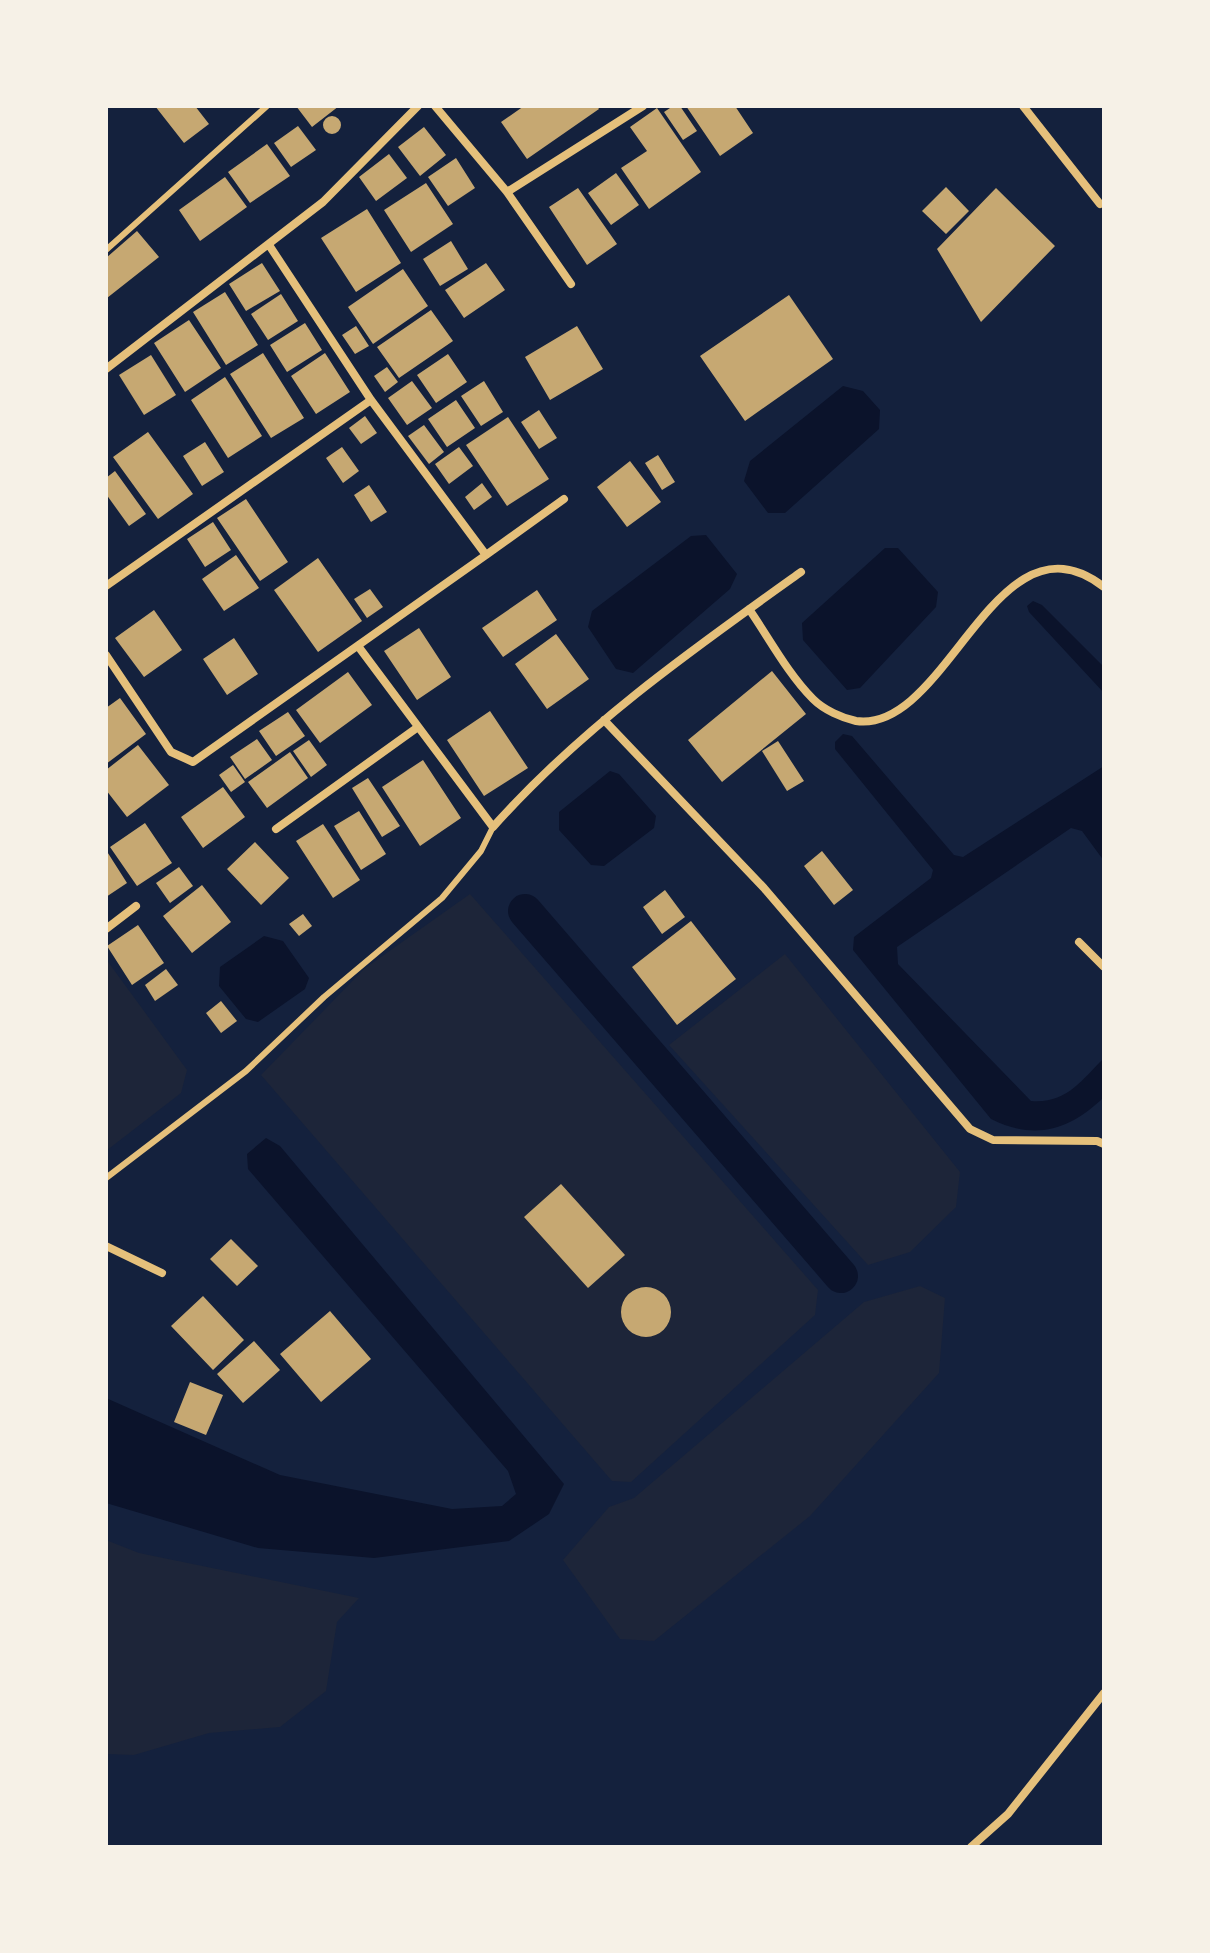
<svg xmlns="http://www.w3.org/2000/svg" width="1210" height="1953" viewBox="0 0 1210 1953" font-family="'Fira Sans',sans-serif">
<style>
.green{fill:#1d2539}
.water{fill:#0b132b}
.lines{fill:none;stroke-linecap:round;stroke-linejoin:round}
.canal{stroke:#0b132b;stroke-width:34}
.building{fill:#c6a872}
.service{stroke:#e5c07b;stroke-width:6}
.minor{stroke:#e5c07b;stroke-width:8}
</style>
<rect width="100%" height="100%" fill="#14213d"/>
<path class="green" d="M470 894 818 1290 815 1315 631 1482 612 1481 261 1075 364 969Z
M785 954 960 1172 956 1207 910 1252 868 1265 669 1045Z
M106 959 187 1070 181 1093 106 1151Z
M920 1286 945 1298 939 1373 810 1516 654 1641 620 1639 563 1560 609 1507 634 1498 864 1302Z
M106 1540 139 1553 359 1598 337 1622 326 1691 280 1727 209 1733 134 1755 106 1754Z"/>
<path class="water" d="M843 386 863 391 880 410 879 429 785 513H768L744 481 750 461Z
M706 535 737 574 730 589 633 673 616 669 588 627 592 611 691 536Z
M885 548H898L938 592 936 607 860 688 847 690 803 640 802 623Z
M1033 601 1042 605 1104 667V693L1029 612 1027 606Z
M843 734 852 736 954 855 963 857 1104 766V861L1082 831 1071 828 897 947 898 964 1031 1101C1066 1104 1081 1081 1104 1058V1097C1070 1130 1035 1141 991 1119L853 950 854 937 931 878 933 870 835 749V742Z
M610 771 619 774 656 816 654 828 604 866 591 865 559 830V812Z
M264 936 283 941 309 978 305 989 258 1022 246 1019 219 986 220 967Z
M266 1138 280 1146 564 1484 549 1514 509 1541 374 1558 258 1548 106 1503V1398L280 1475 452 1509 502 1506 516 1494 508 1471 248 1169 247 1154Z"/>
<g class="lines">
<path class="canal" d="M525 911 841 1276"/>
</g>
<path class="building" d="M155 106H195L209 124 184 143Z
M296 106H339L312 127Z
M524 106H597L599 109 527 159 501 122Z
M673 106H680L697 131 683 140 664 112Z
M686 106H735L753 133 720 156Z
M657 108 701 172 649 209 621 168 647 151 630 127Z
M323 125a9 9 0 1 1 18 0a9 9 0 1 1-18 0Z
M298 126 316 150 291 167 274 143Z
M424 127 446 155 420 176 398 147Z
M267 144 290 176 250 203 228 172Z
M389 154 407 178 376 201 359 177Z
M456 158 475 188 448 206 428 177Z
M616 173 639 205 611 225 588 193Z
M225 177 247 207 200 241 179 210Z
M426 183 453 224 411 252 384 210Z
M946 187 969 211 946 234 922 211Z
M578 188 617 244 587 265 549 207Z
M996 188 1055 246 981 322 937 249Z
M367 209 401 263 356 292 321 238Z
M137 231 159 257 107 298 106 258Z
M451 241 468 269 440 286 423 259Z
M262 263 280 291 246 311 229 284Z
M486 263 505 290 464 318 445 290Z
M403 269 428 306 373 344 348 307Z
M225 292 258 345 226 365 193 312Z
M281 294 298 321 268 340 251 314Z
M789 295 833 359 745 421 700 356Z
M431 310 453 341 399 378 377 347Z
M189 320 221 368 185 392 154 343Z
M305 323 322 350 287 372 270 345Z
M356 326 369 346 355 354 342 335Z
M577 326 603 369 550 400 525 357Z
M263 353 304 418 271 438 230 374Z
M325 353 350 392 316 414 291 376Z
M448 354 467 382 436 403 417 375Z
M151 355 176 395 144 415 119 375Z
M387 367 398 382 385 392 374 376Z
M225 377 262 436 228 458 191 400Z
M412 381 432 408 407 425 388 398Z
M484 381 503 412 481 426 461 396Z
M456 400 475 428 447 447 428 419Z
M539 410 557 438 539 449 521 422Z
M365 416 377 433 361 444 349 428Z
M508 417 549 479 507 506 466 445Z
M424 425 444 452 429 464 408 436Z
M148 432 193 494 158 519 113 457Z
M205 442 224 472 202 486 183 456Z
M342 447 359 471 343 483 326 458Z
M459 447 473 466 449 484 435 464Z
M658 455 675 482 662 490 645 463Z
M630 461 661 502 627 527 597 487Z
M115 471 146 514 129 526 106 494V478Z
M482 483 492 497 474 510 465 497Z
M369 485 387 512 371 522 354 495Z
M246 499 288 562 260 581 217 518Z
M213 522 231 550 205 567 187 539Z
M236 555 259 588 224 611 202 579Z
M318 558 362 621 318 652 274 590Z
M370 589 383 607 367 618 354 599Z
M537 590 557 620 503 657 482 628Z
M154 610 182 650 144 677 115 638Z
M419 628 451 677 417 700 384 651Z
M556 634 589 679 547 709 515 664Z
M234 638 258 674 227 695 203 659Z
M772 671 806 714 722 782 688 740Z
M348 672 372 705 320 743 296 710Z
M120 698 146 734 106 764V708Z
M490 711 528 768 484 796 447 740Z
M288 712 305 736 276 756 259 731Z
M257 739 272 760 245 779 230 757Z
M309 740 327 765 311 777 293 751Z
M778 741 804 781 787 791 762 751Z
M138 745 169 785 127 817 106 790V770Z
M290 752 308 778 267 808 248 782Z
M423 760 461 818 420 846 382 787Z
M233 765 245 782 231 792 219 775Z
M368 778 400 826 382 837 352 788Z
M223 787 245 817 203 848 181 817Z
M359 811 386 854 361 870 334 826Z
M145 823 172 863 137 886 110 847Z
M323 824 360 880 333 898 296 841Z
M255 842 289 878 261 905 227 869Z
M106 850 127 883 106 897Z
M822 851 853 890 834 905 804 866Z
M179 867 193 886 170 903 156 883Z
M202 885 231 922 192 953 163 916Z
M665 890 685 917 662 934 643 907Z
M303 914 312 926 299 936 289 924Z
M691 921 736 979 677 1025 632 967Z
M138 925 164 963 132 985 107 946Z
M166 969 178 985 155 1001 145 985Z
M221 1001 237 1021 221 1033 206 1013Z
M561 1184 625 1255 588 1288 524 1217Z
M231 1239 258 1266 237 1286 210 1259Z
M621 1312a25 25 0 1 1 50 0a25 25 0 1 1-50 0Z
M203 1296 244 1340 213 1370 171 1326Z
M330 1311 371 1359 321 1402 280 1354Z
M254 1341 280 1370 243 1403 217 1374Z
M190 1382 223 1395 206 1435 174 1422Z"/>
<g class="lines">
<path class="service" d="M106 250 267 106
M106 1178 246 1071 324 997 442 898 481 851 493 827"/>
<path class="minor" d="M435 106 507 192 571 284
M1023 106 1100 204
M507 192 643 106
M106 369 323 202 418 106
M486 555 564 499
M106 586 371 400
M749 609C769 638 788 674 813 699 824 710 842 718 856 721 948 734 996 503 1104 587
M358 646 493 827C582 727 693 649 801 572
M106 655 171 752 193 762 486 555 371 400 269 245
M604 720 764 888 970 1129 993 1140 1097 1141 1104 1144
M276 829 418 727
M106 929 136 906
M1079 942 1104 967
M106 1246 162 1273
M971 1847 1008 1814 1104 1693"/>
</g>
<rect width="1210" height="1953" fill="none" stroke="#f6f1e7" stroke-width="216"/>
</svg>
